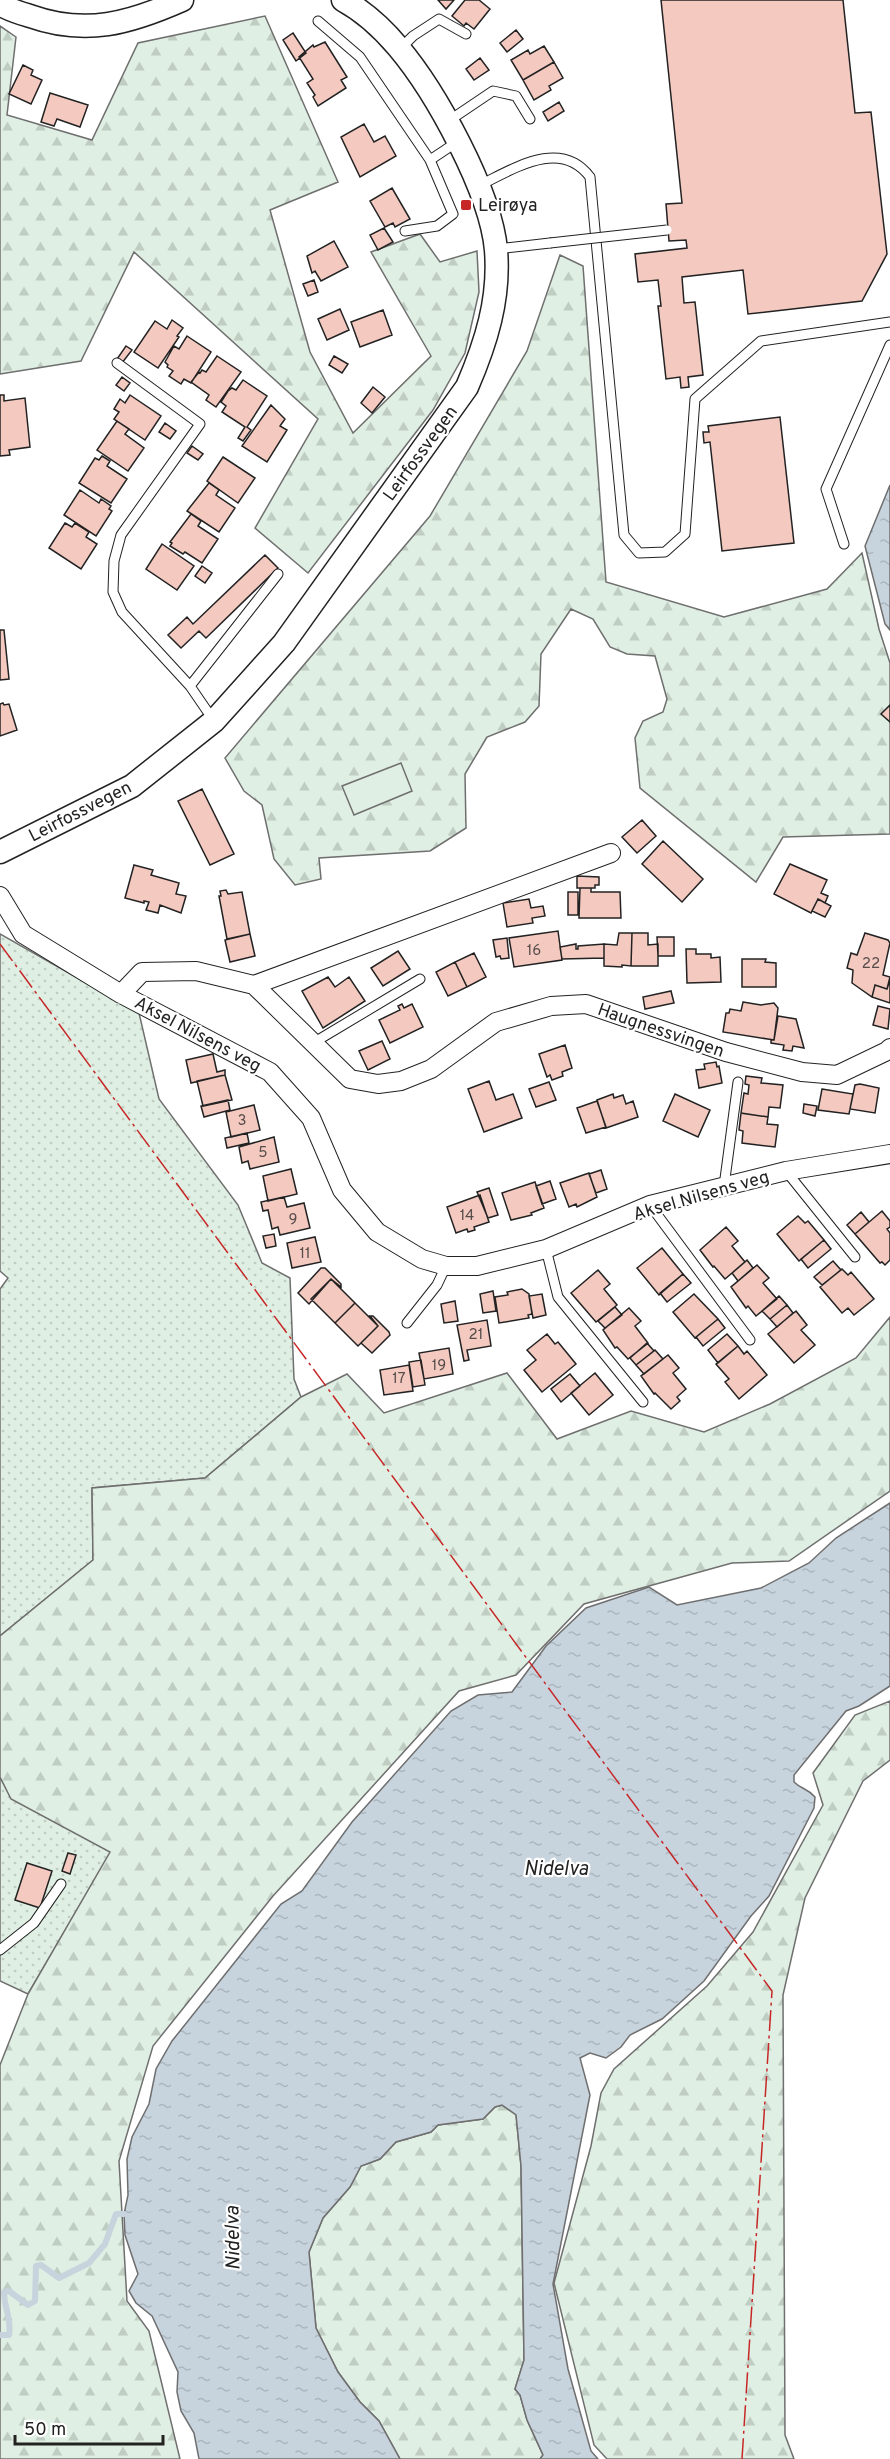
<svg xmlns="http://www.w3.org/2000/svg" width="890" height="2459" viewBox="0 0 890 2459" font-family="Overpass,sans-serif">
<style>
.grass{fill:url(#grass-dots);stroke:#6f6f6f;stroke-width:1.5}
.forest{fill:url(#forest-firs);stroke:#6f6f6f;stroke-width:1.5}
.pitch{fill:#e0efe3;stroke:#6f6f6f;stroke-width:1.5}
.water{fill:url(#water-ripples);stroke:#6f6f6f;stroke-width:1.5}
.lines{fill:none;stroke-linecap:round;stroke-linejoin:round}
.stream{stroke:#c7d3dd;stroke-width:6}
.building{fill:#f3c9c0;stroke:#222;stroke-width:1.5}
.service-casing{stroke:#222;stroke-width:11}
.minor-casing{stroke:#222;stroke-width:20}
.tertiary-casing{stroke:#222;stroke-width:25}
.service{stroke:#fff;stroke-width:9}
.minor{stroke:#fff;stroke-width:18}
.tertiary{stroke:#fff;stroke-width:22}
.service-bridge-casing{stroke:#222;stroke-width:11;stroke-linecap:butt}
.service-bridge{stroke:#fff;stroke-width:9}
.power{stroke:#c62828;stroke-width:1.5;stroke-dasharray:21 4.5 3 4.5;stroke-linecap:butt}
.poi-dot{fill:#c62828;stroke:#fff;stroke-width:2}
.labels{text-anchor:middle;stroke-width:4.5;stroke-linejoin:round;paint-order:stroke}
.number-label{font-size:15px;fill:#564c4a}
.poi-label{font-size:18px;fill:#222;stroke:#fff;text-anchor:start}
.street-label{font-size:18px;fill:#222;stroke:#fff}
.water-label{font-size:20px;font-style:italic;fill:#222;stroke:#fff}
</style>
<defs>
<pattern id="grass-dots" width="8" height="8" patternUnits="userSpaceOnUse" patternTransform="scale(1.5)"><rect width="8" height="8" fill="#e0efe3"/><path d="M2 2h.1M6 6h.1" fill="none" stroke="#c0cdc2" stroke-width="1.8" stroke-linecap="round"/></pattern>
<pattern id="forest-firs" width="22" height="20" patternUnits="userSpaceOnUse" patternTransform="scale(1.5)"><rect width="22" height="20" fill="#e0efe3"/><path d="M5 1l3.5 6h-7zM16 11l3.5 6h-7z" fill="#c0cdc2"/></pattern>
<pattern id="water-ripples" width="26" height="14" patternUnits="userSpaceOnUse" patternTransform="scale(1.5)"><rect width="26" height="14" fill="#c7d3dd"/><path d="M2 4q2-2 4 0t4 0M15 11q2-2 4 0t4 0" fill="none" stroke="#abb5bd"/></pattern>
</defs>
<rect width="100%" height="100%" fill="#fff"/>
<path class="grass" d="M0 934 139 1013 159 1099 238 1205 262 1263 290 1278 294 1379 301 1397 205 1478 92 1488 93 1560 0 1636V1289L8 1278 0 1271Z
M0 1777 12 1799 111 1852 28 1994 0 1981Z"/>
<path class="forest" d="M265 16 338 182 270 210 310 352 353 433 431 356 371 252 420 234 440 262 477 251 479 292 465 353 433 410 308 573 255 528 318 419 134 252 81 361 0 374V26L16 37 7 115 92 140 138 43Z
M560 255 583 266 606 582 724 617 827 589 862 553 879 629 890 663V834L783 837 756 882 640 788 635 738 643 721 663 712 667 699 655 656 627 654 610 647 593 619 571 609 541 654 539 706 525 722 487 737 465 774 466 828 430 851 319 858 321 879 295 885 274 859 262 805 244 791 225 758 430 516 527 351Z
M890 1317V1491L789 1561 732 1563 584 1604 516 1675 459 1691 273 1896 153 2046 119 2161 127 2301 149 2331 180 2459H0V2065L28 1994 110 1852 11 1799 0 1777V1636L93 1560 92 1488 205 1478 301 1397 347 1374 384 1413 507 1373 557 1439 631 1411 704 1432 770 1404 856 1358Z
M890 1701V1760L863 1781 805 1898 783 1995 785 2435 794 2459H607L594 2445 554 2283 591 2146 601 2093 614 2069 707 1986 753 1932 823 1805 813 1773 855 1715Z
M502 2105 516 2114 521 2166 524 2360 515 2389 520 2395 527 2420 543 2455 540 2459H400L379 2421 360 2402 338 2372 316 2328 309 2252 323 2218 350 2187 361 2166 380 2159 396 2142 431 2132 438 2125 483 2119 495 2107Z"/>
<path class="pitch" d="M401 763 412 791 354 815 342 786Z"/>
<path class="water" d="M890 485V630L885 624 865 546Z
M890 1503V1686L859 1706 846 1711 794 1775V1782C801 1789 807 1788 815 1797L814 1808 769 1896 751 1916 704 1981 662 2019 630 2035 621 2047 606 2058 590 2053 580 2058 590 2095 553 2284 568 2369 591 2451 598 2459H540L543 2455 527 2420 520 2395 515 2389 524 2360 521 2166 516 2115 502 2105 495 2107 483 2119 438 2125 431 2132 396 2142 380 2159 361 2166 350 2187 323 2218 309 2252 316 2328 338 2372 360 2402 379 2421 400 2459H199L194 2433 181 2411 177 2392 178 2372 152 2316 136 2303 129 2291 138 2274 125 2235 124 2214 128 2195 127 2159 132 2137 149 2104 156 2069 172 2041 281 1904 302 1891 352 1822 451 1711 478 1695 512 1692 546 1646 586 1608 649 1587 677 1605 761 1588 809 1563 836 1538Z"/>
<g class="lines">
<path class="stream" d="M0 2335H9C12 2321 4 2307 4 2292L9 2291 28 2305 35 2301 36 2266 41 2265 59 2278 89 2263 105 2244 116 2214H124"/>
</g>
<path class="building" d="M438 0H454L446 9Z
M465 0H479L490 9 474 29 466 23 464 26 452 16Z
M661 0H843L855 113 871 112 887 254 862 301 748 314 743 270 682 277 684 303 695 302 703 375 688 377 689 387 681 388 680 377 666 379 658 306H661L658 280 638 282 635 254 687 248 686 240 669 241 666 204 682 203Z
M516 30 523 39 507 52 500 43Z
M293 33 306 53 296 61 283 40Z
M325 42 347 77 341 80 346 88 318 106 313 97 315 95 307 83 313 79 299 57 313 45 314 47Z
M544 46 554 62 523 80 511 60 528 50 530 54Z
M480 58 489 70 474 80 466 69Z
M554 62 563 78 549 86 551 90 534 100 523 80Z
M23 65 33 70 31 75 42 80 31 104 9 94Z
M50 93 88 105 80 127 57 119 54 126 41 122Z
M559 102 564 111 548 121 543 112Z
M364 124 374 142 385 136 396 156 360 177 341 137Z
M392 188 410 219 395 227 393 223 385 227 370 201Z
M384 228 393 242 378 250 370 235Z
M334 241 348 267 321 281 315 271 312 273 307 256Z
M314 280 318 292 308 296 303 284Z
M340 309 349 330 327 340 318 319Z
M383 310 392 335 360 347 351 322Z
M172 320 183 328 177 336 179 337 158 368 134 352 155 321 167 329Z
M187 336 211 352 191 383 184 379 181 384 169 376 173 371 167 367 168 365 165 362 174 346 179 349Z
M126 346 132 350 122 363 117 359Z
M217 356 241 372 216 407 206 400 209 395 191 382 199 372 200 373 202 370 206 372Z
M334 356 348 364 342 373 329 365Z
M122 377 130 383 124 391 116 385Z
M243 380 267 396 247 427 251 430 243 441 238 438 245 427 222 412 226 406 221 402 228 391 232 388 236 390Z
M373 387 385 397 372 413 361 403Z
M0 395H4V401L25 398 30 447 9 450 10 455 0 456Z
M130 395 161 416 145 440 114 419 119 412 114 409 120 399 125 403Z
M271 405 285 419 280 426 287 430 267 462 242 446Z
M780 417 794 543 722 551 710 442 704 443 703 432H709L708 426Z
M117 421 129 429 125 434 144 448 128 471 97 450Z
M165 423 176 431 170 439 159 432Z
M192 446 203 454 198 460 187 453Z
M102 456 110 461 107 466 127 479 111 503 79 483 95 458 99 460Z
M223 457 255 478 238 503 207 481Z
M209 483 219 490 216 495 235 508 219 532 187 511Z
M80 490 99 503 101 499 111 506 109 509 112 511 96 536 64 515Z
M191 514 201 521 198 526 218 539 202 563 185 552 183 554 170 546 172 543 170 542Z
M65 523 72 527 75 523 89 532 86 537 97 544 81 569 49 548Z
M162 544 194 566 177 590 146 569Z
M265 555 278 568 206 638 199 631 181 648 168 635 187 617 193 624Z
M202 566 212 573 205 583 195 576Z
M0 630H4L9 679 0 680Z
M3 703 4 705 9 704 17 730 0 736V704Z
M890 705V722L881 714Z
M202 789 234 854 210 865 178 801Z
M642 820 656 836 637 853 622 837Z
M663 841 703 879 682 902 642 864Z
M790 864 827 880 821 893 828 896 825 903 818 899 811 913 774 894Z
M134 865 153 870 151 875 179 883 176 894 186 896 181 913 160 905 158 913 146 910 149 902 144 901V903L125 898Z
M577 876 599 877V885H595V888H577Z
M580 888H591V892H620L621 918H579Z
M226 890 228 894 242 892 250 934 227 939 219 896H221L220 891Z
M568 892H578V915H568Z
M529 899 531 908 543 906 545 916 532 918 533 923 507 927 503 903Z
M818 899 831 906 825 917 812 911Z
M558 931 562 960 514 967 509 938Z
M619 933H632L631 966 622 965V967L604 966V944L617 945Z
M632 933H648V945L658 944V966H631Z
M865 933 888 940 890 943 883 975 890 977 887 989 875 985 872 997 852 983 853 970 847 968 851 953 857 955Z
M250 934 255 956 230 962 225 940Z
M657 937H674V956H658Z
M507 938 509 958 501 959 500 956 496 957 493 940Z
M576 944V949H578V946L604 944V958L562 959 560 947Z
M686 949H696V954H711V958L720 957 721 982 687 983Z
M398 951 410 969 383 986 371 968Z
M474 953 486 977 467 987 455 962Z
M742 959H766L765 962 776 963V987H742Z
M455 962 467 987 448 996 436 972Z
M328 977 335 987 349 977 365 1001 323 1028 302 991Z
M890 980V1003L872 997 875 985 887 989Z
M671 991 674 1003 645 1009 643 997Z
M743 1002 761 1005 774 1003 778 1008 774 1040 723 1032 726 1013H729L730 1009 741 1011Z
M402 1004 404 1008 412 1004 423 1027 390 1043 379 1020 400 1010 398 1006Z
M878 1006 890 1009 888 1029 873 1025Z
M778 1016 796 1019 804 1048 793 1046 792 1051 783 1050 784 1045 771 1043V1040H774Z
M382 1041 390 1059 368 1070 359 1051Z
M565 1045 572 1068 562 1072 563 1076 552 1080 550 1075 547 1077 539 1054Z
M213 1054 217 1072 225 1070V1075L191 1083 186 1060Z
M716 1062 717 1067 719 1066 722 1083 699 1088 696 1070 705 1069 704 1064Z
M225 1075 232 1100 203 1106 197 1081Z
M746 1076 762 1078 761 1083 783 1085 780 1108 769 1107 768 1117 741 1113 744 1093 748 1094 749 1085 745 1084Z
M489 1081 496 1100 513 1094 522 1118 484 1132 468 1089Z
M549 1082 556 1100 536 1107 529 1089Z
M860 1084 879 1088 875 1113 850 1109 855 1085Z
M822 1089 853 1094 849 1114 818 1110Z
M613 1094 614 1098 623 1095 626 1104 633 1101 638 1117 606 1128 597 1100Z
M675 1094 710 1110 698 1137 663 1121Z
M228 1100 230 1110 204 1117 201 1106Z
M597 1101 606 1127 586 1133 577 1108Z
M804 1104 817 1106 815 1116 803 1113Z
M254 1105 260 1130 231 1137 226 1112Z
M741 1113 768 1117 767 1124 778 1125 775 1147 742 1143 743 1131 739 1130Z
M247 1133 249 1143 227 1148 225 1138Z
M274 1137 279 1162 250 1169 248 1161 242 1163 239 1147Z
M291 1169 297 1194 268 1201 263 1176Z
M601 1170 607 1189 596 1193 589 1174Z
M589 1173 597 1197 577 1207 576 1204 569 1207 560 1183Z
M550 1181 556 1199 542 1204 536 1186Z
M535 1182 544 1208 531 1213 532 1215 511 1220 502 1193Z
M489 1188 498 1215 488 1218 477 1192Z
M480 1195 489 1222 474 1227 475 1230 468 1232 467 1229 456 1233 447 1207Z
M284 1197 287 1207 304 1203 310 1228 280 1235 278 1227 272 1229 268 1210 263 1211 261 1202Z
M882 1211 890 1221V1227L887 1229 890 1233V1260L885 1265 882 1262 880 1263 855 1234Z
M861 1212 869 1222 855 1234 847 1225Z
M798 1216 805 1223 808 1221 824 1240 799 1261 777 1234Z
M726 1227 738 1241 732 1246 745 1262 725 1279 714 1266 713 1267 700 1250Z
M274 1234 276 1246 266 1248 263 1236Z
M315 1237 321 1262 292 1268 287 1243Z
M824 1240 831 1249 808 1268 801 1259Z
M662 1248 683 1274 659 1295 637 1268Z
M747 1260 753 1268 738 1281 732 1273Z
M833 1261 841 1270 822 1285 814 1277Z
M757 1265 769 1278 763 1283 777 1299 756 1316 748 1306 746 1308 731 1287Z
M321 1268H325L341 1284V1287L331 1279 309 1304 298 1293Z
M842 1269 848 1275 851 1272 874 1299 854 1315 848 1308 842 1313 820 1287Z
M598 1270 610 1284 604 1289 617 1305 596 1322 571 1293Z
M683 1274 691 1283 667 1302 660 1293Z
M331 1279 355 1303 335 1323 311 1299Z
M522 1289 529 1294 532 1314 528 1315 529 1318 499 1323 495 1297 508 1295 507 1292Z
M493 1291 496 1311 483 1313 480 1294Z
M542 1294 546 1315 533 1318 529 1296Z
M694 1294 718 1319 695 1338 673 1312Z
M779 1296 787 1305 770 1319 762 1311Z
M455 1301 458 1321 444 1323 441 1304Z
M355 1303 378 1326 358 1346 335 1323Z
M787 1305 793 1313 777 1327 770 1319Z
M615 1307 622 1315 605 1328 598 1321Z
M629 1308 641 1321 635 1326 648 1343 628 1359 617 1347 615 1348 603 1330Z
M796 1311 807 1325 801 1330 815 1345 794 1363 768 1334Z
M370 1316H373L389 1332 390 1335 372 1353 361 1343 378 1326Z
M718 1319 725 1328 703 1346 696 1337Z
M487 1320 491 1346 467 1350 469 1360 464 1361 457 1325Z
M547 1334 555 1344 558 1342 576 1364 542 1392 524 1370 536 1360 527 1350Z
M727 1334 738 1346 718 1363 708 1350Z
M647 1343 654 1351 636 1365 630 1358Z
M738 1346 744 1354 747 1351 767 1375 739 1399 725 1382 729 1379 716 1364Z
M449 1348 453 1374 424 1379 419 1353Z
M655 1350 663 1359 644 1374 636 1365Z
M668 1355 679 1368 673 1373 686 1389 677 1397 680 1401 671 1409 655 1393 654 1394 641 1376Z
M421 1360 425 1385 413 1387 409 1362Z
M409 1365 413 1391 384 1395 380 1370Z
M595 1373 613 1395 589 1415 571 1393Z
M570 1374 580 1386 561 1402 551 1389Z
M68 1853 76 1855 70 1874 62 1871Z
M27 1863 52 1871 40 1908 15 1900Z"/>
<g class="lines">
<g class="service-casing">
<path id="service" d="M318 21 360 57 430 160 453 214 437 226 405 231
M400 49 413 36 439 19 466 34
M447 122 493 91 516 96 530 119
M430 160 457 142
M478 186C512 170 560 137 590 177L624 535 639 553 665 552 685 534 695 399 761 341 890 322
M496 249 550 243
M117 363 200 424 121 535 114 561 113 592 122 612 190 686 214 721
M844 544 826 489 890 345
M190 686 278 574
M313 1043 420 979
M786 1171 855 1257
M724 1186 738 1082
M650 1205 750 1340
M546 1249 558 1297 643 1402
M407 1323 437 1285 446 1266
M0 1950 34 1923 61 1884"/>
</g>
<g class="minor-casing">
<path id="minor" d="M0 896 23 934 121 994 270 1072 311 1118 342 1190 377 1232 422 1259 446 1266H477L546 1249 650 1205 786 1171 890 1154
M254 985 350 1079 378 1084 401 1081 431 1069 496 1022 551 1006 586 1004 726 1052 802 1072 837 1075 887 1051 890 1048
M121 994 142 972 196 971 254 985 611 853"/>
</g>
<g class="tertiary-casing">
<path id="tertiary" d="M0 4C9 10 20 13 30 16 86 36 130 23 182 0
M0 852 132 786 214 721 284 643 467 387C486 343 500 299 496 250 491 192 436 92 398 47 383 29 363 11 343 0"/>
</g>
<use href="#service" class="service"/>
<use href="#minor" class="minor"/>
<use href="#tertiary" class="tertiary"/>
<g class="service-bridge-casing">
<path id="service-bridge" d="M550 243 667 230"/>
</g>
<use href="#service-bridge" class="service-bridge"/>
<path class="power" d="M0 944 772 1991 742 2459"/>
</g>
<rect class="poi-dot" x="460" y="199" width="12" height="12" rx="3"/>
<g class="labels">
<g class="number-label">
<text x="534" y="955">16</text>
<text x="871" y="968">22</text>
<text x="242" y="1125">3</text>
<text x="263" y="1157">5</text>
<text x="467" y="1220">14</text>
<text x="293" y="1224">9</text>
<text x="305" y="1258">11</text>
<text x="476" y="1339">21</text>
<text x="439" y="1370">19</text>
<text x="399" y="1383">17</text>
</g>
<g class="poi-label">
<text x="478" y="211">Leirøya</text>
</g>
<g class="street-label">
<text transform="translate(420 453) rotate(-54)" y="6">Leirfossvegen</text>
<text transform="translate(80 811) rotate(-27)" y="6">Leirfossvegen</text>
<text transform="translate(661 1030) rotate(19)" y="6">Haugnessvingen</text>
<text transform="translate(198 1034) rotate(28)" y="6">Aksel Nilsens veg</text>
<text transform="translate(701 1195) rotate(-16)" y="6">Aksel Nilsens veg</text>
</g>
<g class="water-label">
<text x="556" y="1875">Nidelva</text>
<text transform="translate(232 2238) rotate(-91)" y="7">Nidelva</text>
</g>
</g>
<path d="M15 2435v9h148v-9" fill="none" stroke="#222222" stroke-width="3"/>
<text x="24" y="2435" font-size="18" fill="#222222" stroke="#ffffff" stroke-width="4.5" paint-order="stroke">50 m</text>
</svg>
